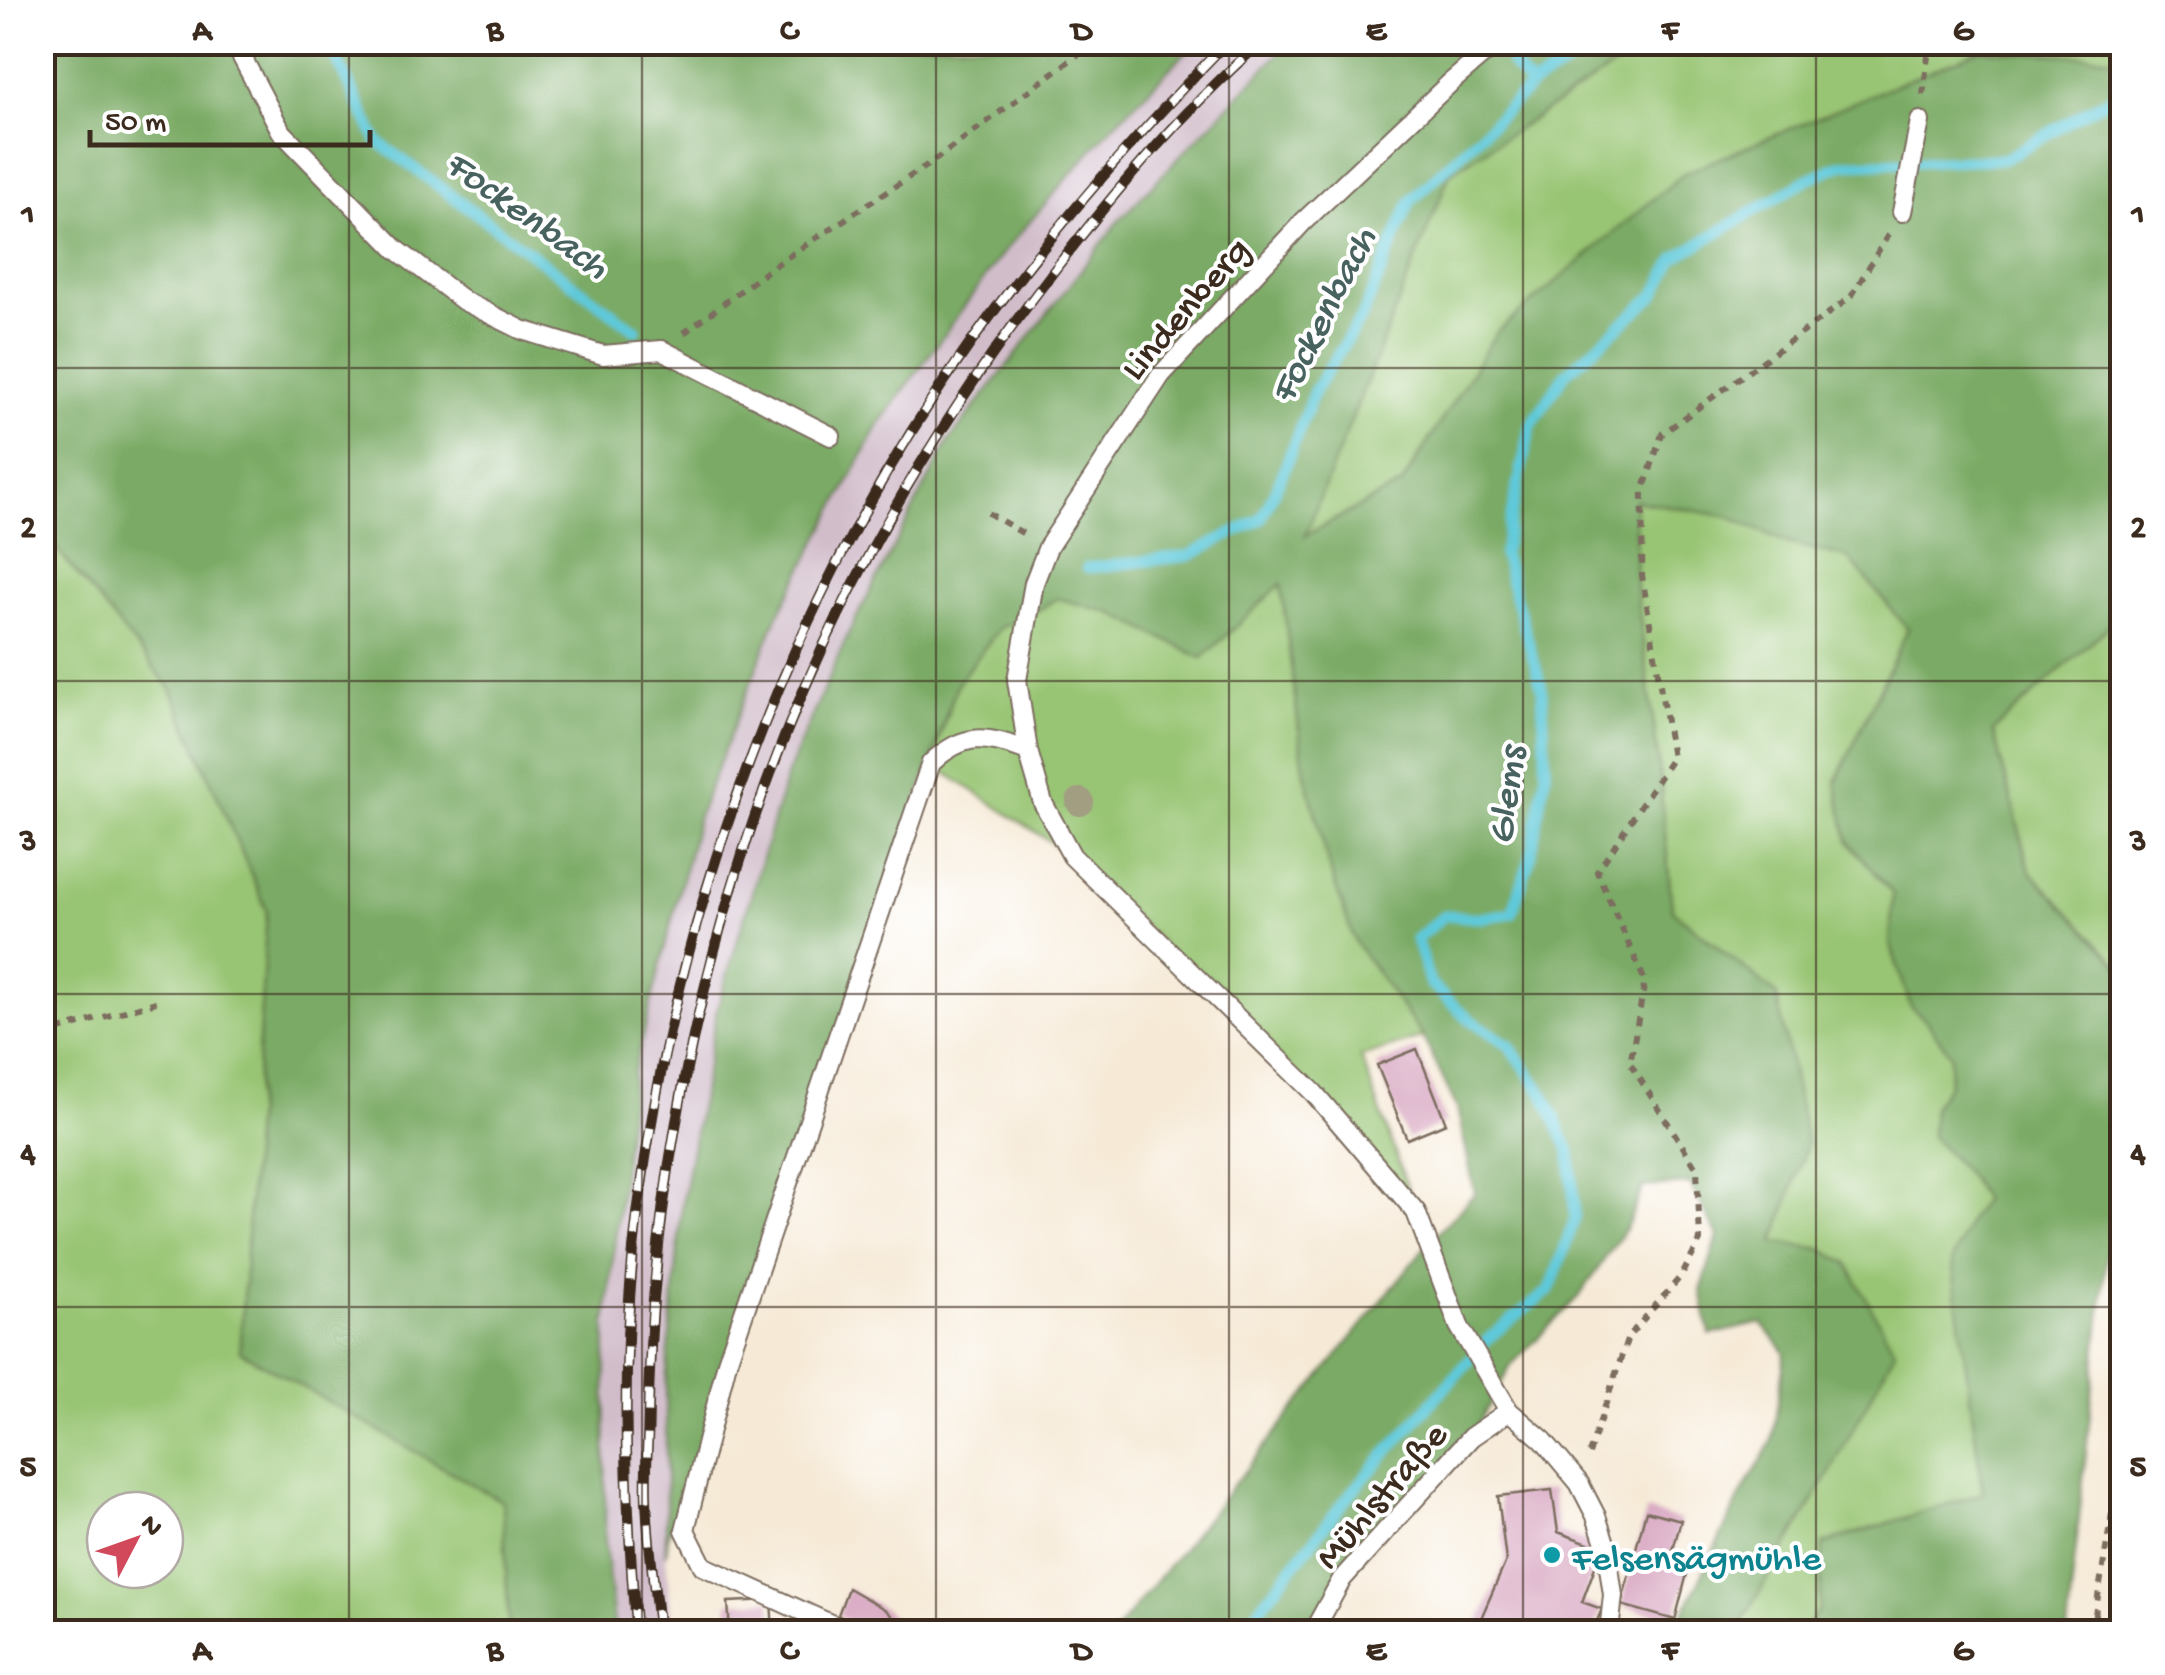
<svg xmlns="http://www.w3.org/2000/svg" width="2165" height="1675" viewBox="0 0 2165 1675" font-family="'Gochi Hand',sans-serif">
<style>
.industrial{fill:#d1bdca}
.green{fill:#98c573;stroke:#6a7848;stroke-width:2.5;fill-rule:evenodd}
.forest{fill:#7aaa65;stroke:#5a6a42;stroke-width:2.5}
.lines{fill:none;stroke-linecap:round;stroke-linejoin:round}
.stream{stroke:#5fc9da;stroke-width:11}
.building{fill:#d6a2be}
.service-casing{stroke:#7c6d5f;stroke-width:22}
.path{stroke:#7c6d5f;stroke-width:6;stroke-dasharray:8 8;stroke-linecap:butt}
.service{stroke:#fff;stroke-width:18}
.rail-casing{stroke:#3b2a1e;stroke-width:11}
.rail{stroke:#fff;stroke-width:8;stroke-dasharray:22;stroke-linecap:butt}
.tree{fill:#a19e82}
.grid{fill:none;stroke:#3b2a1e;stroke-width:2.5;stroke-opacity:0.55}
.culture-dot{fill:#0f9aa8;stroke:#fff;stroke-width:4}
.labels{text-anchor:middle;stroke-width:8;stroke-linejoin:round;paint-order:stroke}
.street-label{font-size:38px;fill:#3b2a1e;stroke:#fff}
.culture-label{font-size:38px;fill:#0d838f;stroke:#fff;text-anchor:start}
.water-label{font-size:40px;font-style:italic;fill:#486260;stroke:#fff}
.neatline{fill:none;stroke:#3b2a1e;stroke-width:4}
.grid-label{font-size:32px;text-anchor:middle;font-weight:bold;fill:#3b2a1e}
</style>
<rect width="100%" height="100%" fill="#fff"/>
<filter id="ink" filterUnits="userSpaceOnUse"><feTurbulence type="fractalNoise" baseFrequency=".01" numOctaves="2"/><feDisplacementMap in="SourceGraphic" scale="20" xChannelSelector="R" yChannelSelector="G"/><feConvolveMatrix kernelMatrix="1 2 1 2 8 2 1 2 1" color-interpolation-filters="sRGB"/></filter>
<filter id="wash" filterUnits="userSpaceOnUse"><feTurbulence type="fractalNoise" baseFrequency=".0048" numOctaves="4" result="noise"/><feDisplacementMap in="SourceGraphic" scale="40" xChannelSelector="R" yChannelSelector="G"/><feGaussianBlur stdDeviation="2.25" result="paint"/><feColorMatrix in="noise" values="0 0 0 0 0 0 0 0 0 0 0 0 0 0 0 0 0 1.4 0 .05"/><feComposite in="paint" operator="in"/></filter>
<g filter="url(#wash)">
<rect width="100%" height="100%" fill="#f6ead7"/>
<path class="industrial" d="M1195 43H1289L1122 217 949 441 849 632 788 771 717 1009 682 1204 666 1383V1555L673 1632H615L605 1545 606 1324 633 1075 698 816 776 619 879 425 1002 254 1108 131Z"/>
<path class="green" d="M1650 43H2122V58L1978 50 1497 333 1402 484 1303 536 1450 173Z
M1634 500 1730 517 1788 543 1848 557 1908 629 1836 782 1877 876 1893 894 1890 943 1911 1007 1927 1021 1951 1055 1949 1084 1933 1107 1931 1136 1969 1176 1983 1200 1970 1219 1952 1261 1983 1493 1823 1544 1819 1609 1803 1632H1736L1828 1476 1895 1350 1821 1249 1774 1242 1807 1144 1776 994 1672 910 1658 759 1636 589Z
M42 510 47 536 171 689 267 911 240 1351 503 1502 509 1632H43ZM105 1510H165V1570H105Z
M1281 583 1304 770 1332 876 1355 942 1423 1037 1361 1057 1416 1212 1314 1093 1072 856 931 763 957 684 1000 627 1026 618 1057 597 1112 613 1202 658Z
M2122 614V968L2030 871 1993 731Z"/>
<path class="forest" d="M42 43H1195L1108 131 1002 254 879 425 776 619 698 816 633 1075 606 1324 605 1545 615 1632H509L503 1502 240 1351 267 911 171 689 46 536 42 510Z
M1289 43H1650L1450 173 1305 536 1402 484 1496 333 1684 173 1979 50 2122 58V614L1993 731 2030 871 2122 968V1111L2067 1632H1803L1819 1609 1823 1544 1983 1493 1952 1261 1970 1219 1983 1200 1969 1176 1931 1136 1933 1107 1949 1084 1951 1055 1927 1021 1911 1007 1890 943 1893 894 1848 841 1836 782 1908 629 1848 557 1788 543 1730 517 1635 500 1636 589 1658 759 1672 910 1776 994 1807 1144 1774 1242 1821 1249 1847 1263 1895 1351 1828 1476 1736 1632H1674L1741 1495 1772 1442 1785 1353 1762 1323 1710 1335 1701 1291 1718 1236 1690 1184 1643 1187 1627 1226 1581 1294 1512 1364 1471 1437 1342 1578 1313 1632H1115L1429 1242 1475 1193 1457 1108 1423 1037 1355 942 1332 876 1304 770 1281 584 1202 658 1112 613 1057 598 1026 618 1000 627 957 684 668 1536 666 1555V1383L682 1204 717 1009 788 771 849 632 949 441 1122 217Z"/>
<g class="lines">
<path class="stream" d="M328 42 378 142 636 330
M1511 64 1531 86
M1087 568 1189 556 1261 519 1282 475 1314 391 1363 315 1410 202 1531 86 1605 42
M1241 1632 1350 1494 1492 1335 1550 1290 1575 1218 1570 1152 1545 1096 1510 1046 1467 1017 1430 984 1416 939 1445 915 1480 918 1512 913 1531 856 1546 772 1542 689 1503 554 1531 425 1565 374 1655 295 1675 258 1810 178 1843 164 2004 159 2122 91"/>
</g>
<g id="blocks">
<path class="building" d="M1417 1049 1446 1123 1407 1139 1377 1065Z
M1552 1490 1558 1532 1602 1548 1582 1602 1602 1609 1592 1632H1475L1506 1561 1498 1496Z
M1646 1511 1681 1520 1669 1565 1688 1570 1675 1620 1621 1605Z
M848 1588 886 1610 907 1632H881L864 1623 861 1629 838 1615Z
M771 1600 773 1632H730L728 1602Z"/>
</g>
</g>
<g filter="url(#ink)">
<use href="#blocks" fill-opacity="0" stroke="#7c6d5f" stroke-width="2.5"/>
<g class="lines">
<g class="service-casing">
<path id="service" d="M234 42 281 131 396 249 464 301 522 330 603 355 662 350 831 436
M1498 42 1450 83 1303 222 1161 375 1048 547 1034 583 1017 680 1028 751 1043 803 1072 856 1314 1093 1416 1212 1459 1326 1509 1411 1543 1440 1579 1483 1596 1516 1606 1546 1613 1595 1609 1632
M1902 212 1920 121
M848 1632 703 1566 685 1530 727 1362 931 763C965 731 986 736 1028 751
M1313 1632 1342 1579 1471 1437 1509 1411"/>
</g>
<path class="path" d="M1923 95 1928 56 1960 42
M684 333 771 268 935 160 1095 42
M988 513 1026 535
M42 1035 156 1002
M1589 1454 1628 1337 1682 1275 1700 1241 1697 1169 1630 1063 1645 981 1597 872 1672 758 1642 575 1643 491 1662 434 1851 297 1889 233
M2092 1632 2122 1454"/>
<use href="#service" class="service"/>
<g class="rail-casing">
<path id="rail" d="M636 1632C625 1492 620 1350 638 1210 678 904 790 596 970 344 1047 236 1134 137 1227 42
M659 1632C655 1591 649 1550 647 1509 645 1483 647 1456 648 1429 649 1328 657 1230 675 1130 730 815 844 548 1037 293 1104 204 1177 116 1261 42"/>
</g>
<use href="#rail" class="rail"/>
</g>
<circle class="tree" cx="1080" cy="802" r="14"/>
</g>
<path class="grid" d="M349 42V1632M642 42V1632M936 42V1632M1229 42V1632M1523 42V1632M1816 42V1632M42 368H2122M42 681H2122M42 994H2122M42 1307H2122"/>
<circle class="culture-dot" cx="1552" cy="1555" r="10"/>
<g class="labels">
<g class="street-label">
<text transform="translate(1183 307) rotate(-49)" y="13">Lindenberg</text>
<text transform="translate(1379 1494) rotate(-49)" y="13">Mühlstraße</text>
</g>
<g class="culture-label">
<text x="1572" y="1568">Felsensägmühle</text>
</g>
<g class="water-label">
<text transform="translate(529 212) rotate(36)" y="14">Fockenbach</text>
<text transform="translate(1320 314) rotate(-63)" y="14">Fockenbach</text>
<text transform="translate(1503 795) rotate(-83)" y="14">Glems</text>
</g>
</g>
<rect width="2165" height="1675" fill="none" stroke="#fff" stroke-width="110"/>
<g transform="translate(135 1540) rotate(49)"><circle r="48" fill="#ffffff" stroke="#b1aaa5" stroke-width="2.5"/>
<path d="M0-8L18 38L0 25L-18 38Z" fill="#d1495b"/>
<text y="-15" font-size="28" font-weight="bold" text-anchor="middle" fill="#3b2a1e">N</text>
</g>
<path d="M90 130v15h280v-15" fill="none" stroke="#3b2a1e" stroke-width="5"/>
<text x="105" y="130" font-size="30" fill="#3b2a1e" stroke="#ffffff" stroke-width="8" paint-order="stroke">50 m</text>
<rect x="55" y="55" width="2055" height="1565" class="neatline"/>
<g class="grid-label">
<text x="202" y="39">A</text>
<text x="495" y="39">B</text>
<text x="789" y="39">C</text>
<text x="1082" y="39">D</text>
<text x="1376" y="39">E</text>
<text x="1670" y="39">F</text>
<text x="1963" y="39">G</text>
<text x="28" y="223">1</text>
<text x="2138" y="223">1</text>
<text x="28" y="536">2</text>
<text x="2138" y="536">2</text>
<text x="28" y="849">3</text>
<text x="2138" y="849">3</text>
<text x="28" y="1162">4</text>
<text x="2138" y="1162">4</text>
<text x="28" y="1475">5</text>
<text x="2138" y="1475">5</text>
<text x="202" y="1659">A</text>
<text x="495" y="1659">B</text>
<text x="789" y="1659">C</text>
<text x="1082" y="1659">D</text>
<text x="1376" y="1659">E</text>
<text x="1670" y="1659">F</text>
<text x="1963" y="1659">G</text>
</g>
</svg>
